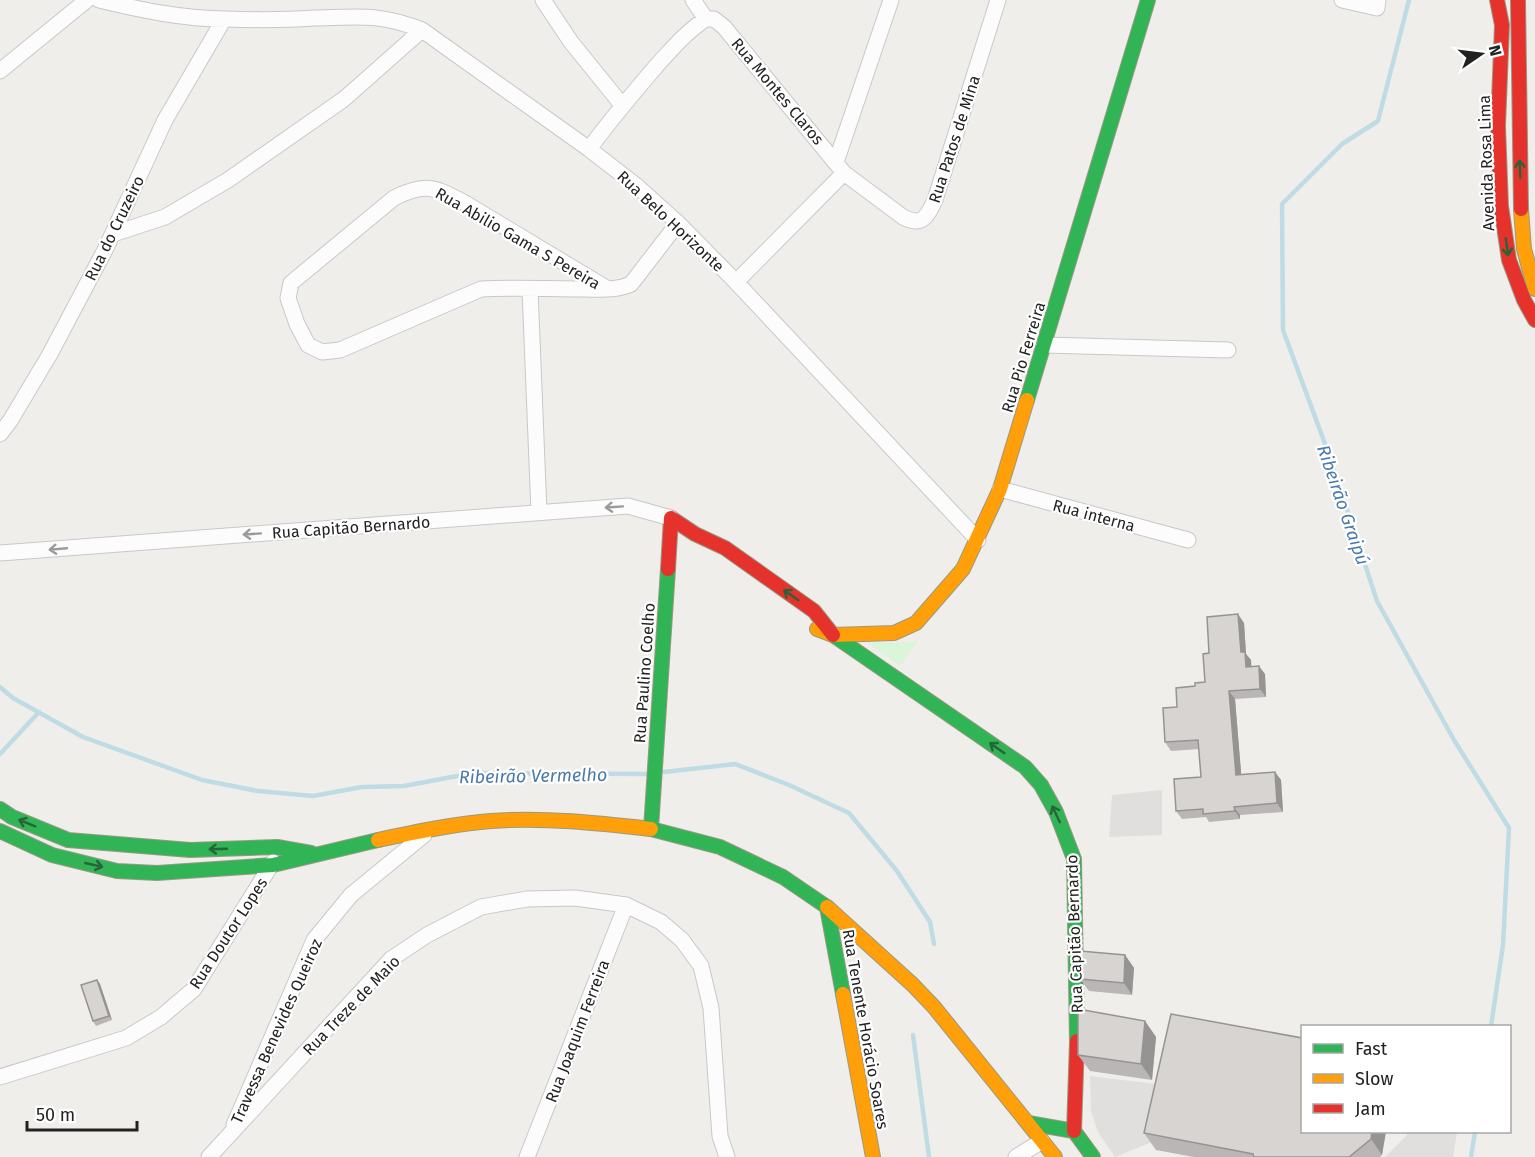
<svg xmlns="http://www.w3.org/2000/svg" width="1535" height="1157" viewBox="0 0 1535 1157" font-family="'Fira Sans',sans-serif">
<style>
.park{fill:#daf5da}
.parking{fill:#e0dfde}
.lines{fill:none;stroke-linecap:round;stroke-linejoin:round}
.stream{stroke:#bfdbe3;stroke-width:4.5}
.street-casing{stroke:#c9c8c7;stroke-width:17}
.fast-casing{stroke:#999a82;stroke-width:16}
.slow-casing{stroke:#999a82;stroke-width:16}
.jam-casing{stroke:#999a82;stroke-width:16}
.street{stroke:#fdfcfc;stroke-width:15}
.fast{stroke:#30b455;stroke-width:14}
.slow{stroke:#ff9f0a;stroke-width:14}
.jam{stroke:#e5322d;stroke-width:14}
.wall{fill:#b9b6b5}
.shaded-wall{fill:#969493}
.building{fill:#d7d4d2;stroke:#969493;stroke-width:1.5}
.oneway{stroke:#286439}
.oneway2{stroke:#9a9a9a}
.labels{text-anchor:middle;stroke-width:4.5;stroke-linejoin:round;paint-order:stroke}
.street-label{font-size:16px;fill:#222;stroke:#fff}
.water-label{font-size:18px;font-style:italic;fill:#4a7aab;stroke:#fff}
</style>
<rect width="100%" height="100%" fill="#f0eeeb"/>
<path class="park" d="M918 641 900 666 867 642 900 643Z"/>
<path class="parking" d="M1162 790V835L1109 837 1112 795Z
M1090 1076 1164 1085 1152 1142 1115 1157 1098 1132 1091 1111Z
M1408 1132H1457L1453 1157H1385L1406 1136Z"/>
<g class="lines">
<path class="stream" d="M1409 0 1378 121 1342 144 1282 204 1283 330 1328 452 1377 601 1454 740 1509 828 1503 945 1491 1026
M0 687 13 698 83 737 202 780 258 791 313 796 362 787 404 786 473 773 647 774
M0 754 39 712
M664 772 735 764 789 785 849 813 897 871 930 922 934 944
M913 1035 929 1157
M1471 1157 1475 1132"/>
<g class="street-casing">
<path id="street" d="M99 0C141 10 183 19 226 19 255 20 285 20 314 18 357 17 380 13 422 30L589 149 638 187 678 223 736 282 978 540
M543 0 571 42 622 105
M693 0 706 19
M1342 0 1377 8 1378 0
M706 19H714L724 27 844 173 903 217C922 227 927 217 935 200L998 0
M0 71 87 0
M589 149C611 119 634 92 658 64 673 48 687 31 706 19
M836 162 891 0
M113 234 165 217 228 180 344 99 422 30
M736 282 844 173
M608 289 465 203C435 187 425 182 394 198L291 283 288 298 297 324 308 345 322 352 340 350 481 289C515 287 550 289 584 289 600 289 616 291 631 284L678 223
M530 290 539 512
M1044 345 1228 350
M0 434 10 421 50 354 106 248 165 120 224 19
M1000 489 1188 540
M0 553 628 506 671 518
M0 1077 126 1038 161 1017 194 989 273 862
M234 1125 314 940 351 895 424 835
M209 1157 391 959 427 935 481 907 527 899 575 898 626 905 661 922 682 940 701 966 711 1008 720 1136 727 1157
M527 1157 626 905
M1016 1157 1042 1141"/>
</g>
<g class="fast-casing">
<path id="fast" d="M1027 400 1148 0
M668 569 651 829 720 847 783 877 827 907 843 994
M833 635 1025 767 1041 785 1056 812 1074 859 1077 1041
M0 809 12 817 68 840 190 850 277 847 311 853
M0 831 52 855 117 871 157 873 273 865 378 840
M1028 1123 1074 1131 1093 1157"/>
</g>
<g class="slow-casing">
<path id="slow" d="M1521 209 1524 249 1535 289
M817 629 833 635 894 633 916 623 963 569 1000 489 1027 400
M378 840C415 832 453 824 491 821 544 817 598 823 651 829
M827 907 913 985 934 1007 1055 1157
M843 994 873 1157"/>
</g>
<g class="jam-casing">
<path id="jam" d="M1497 0 1502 25 1498 126 1501 206 1509 260 1524 300 1535 320
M1518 0 1521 209
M668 569 671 518 695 534 725 548 814 611 833 635
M1074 1131 1077 1041"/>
</g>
<use href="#street" class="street"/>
<use href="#fast" class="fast"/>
<use href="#slow" class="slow"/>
<use href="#jam" class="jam"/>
</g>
<path class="wall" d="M1244 623 1246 654 1251 660V667L1265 674 1266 697 1235 699 1241 774 1275 772 1281 780 1283 812 1240 815V819L1209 822 1206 817 1182 819 1176 811 1201 777 1199 749 1171 751 1165 742 1177 707 1195 686 1205 682 1209 653Z
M1125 955 1134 968 1132 995 1089 991 1080 979Z
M97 980 100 984 112 1020 96 1026 93 1021Z
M1145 1021 1156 1037 1152 1080 1090 1071 1078 1055Z
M1386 1131 1382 1155 1380 1157H1194L1156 1150 1144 1133Z"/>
<path class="shaded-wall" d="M1238 614 1244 623 1246 654 1251 660 1252 675 1246 667 1241 652Z
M1259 666 1265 674 1266 697 1260 689Z
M1229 691 1235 699 1242 783 1236 775Z
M1275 772 1281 780 1283 812 1277 803Z
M1234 807 1240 815V819L1235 811Z
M1125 955 1134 968 1132 995 1124 983Z
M97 980 100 984 112 1020 109 1016Z
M1145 1021 1156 1037 1152 1080 1141 1064Z
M1372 1131H1386L1382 1155 1371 1139Z"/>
<path class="building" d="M1238 614 1241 652H1245L1246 667 1259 666 1260 689 1229 691 1236 775 1275 772 1277 803 1234 807 1235 811 1203 814V809L1176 811 1174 779 1201 777 1198 740 1165 742 1163 708 1177 707 1176 688 1195 686V683L1205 682 1203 654 1209 653 1207 617Z
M1080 951 1125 955 1124 983 1080 979Z
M97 980 109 1016 93 1021 81 985Z
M1078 1009 1145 1021 1141 1064 1078 1055Z
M1171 1014 1302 1038V1131H1372L1371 1139 1349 1157H1254L1253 1154 1144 1133Z"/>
<defs><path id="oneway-shaft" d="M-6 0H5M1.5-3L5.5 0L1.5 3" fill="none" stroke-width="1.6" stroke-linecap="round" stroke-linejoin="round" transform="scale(1.5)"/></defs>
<g class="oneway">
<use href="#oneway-shaft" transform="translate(1520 169) rotate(-92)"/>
<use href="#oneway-shaft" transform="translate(1507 247) rotate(82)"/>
<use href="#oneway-shaft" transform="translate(791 595) rotate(-145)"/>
<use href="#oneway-shaft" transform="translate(997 748) rotate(-145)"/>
<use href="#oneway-shaft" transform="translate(1056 814) rotate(-115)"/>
<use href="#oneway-shaft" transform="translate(27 823) rotate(-158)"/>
<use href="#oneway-shaft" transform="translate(218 849) rotate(178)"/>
<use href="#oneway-shaft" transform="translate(94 865) rotate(13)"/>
</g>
<g class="oneway2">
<use href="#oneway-shaft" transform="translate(614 507) rotate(176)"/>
<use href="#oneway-shaft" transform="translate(252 534) rotate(176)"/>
<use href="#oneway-shaft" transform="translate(58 549) rotate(175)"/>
</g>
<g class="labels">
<g class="street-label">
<text transform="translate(778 91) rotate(50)" y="6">Rua Montes Claros</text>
<text transform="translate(954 139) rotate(-72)" y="6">Rua Patos de Mina</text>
<text transform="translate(1486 163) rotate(-92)" y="6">Avenida Rosa Lima</text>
<text transform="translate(671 221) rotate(43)" y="6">Rua Belo Horizonte</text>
<text transform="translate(114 228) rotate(-64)" y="6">Rua do Cruzeiro</text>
<text transform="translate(518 238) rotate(30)" y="6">Rua Abilio Gama S Pereira</text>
<text transform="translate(1023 357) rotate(-73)" y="6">Rua Pio Ferreira</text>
<text transform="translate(1094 515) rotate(15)" y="6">Rua interna</text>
<text transform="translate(351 527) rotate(-4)" y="6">Rua Capitão Bernardo</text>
<text transform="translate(644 673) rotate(-86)" y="6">Rua Paulino Coelho</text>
<text transform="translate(228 933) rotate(-57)" y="6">Rua Doutor Lopes</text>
<text transform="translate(1074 934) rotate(-92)" y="6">Rua Capitão Bernardo</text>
<text transform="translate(351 1005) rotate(-46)" y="6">Rua Treze de Maio</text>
<text transform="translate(866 1029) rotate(80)" y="6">Rua Tenente Horácio Soares</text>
<text transform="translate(276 1031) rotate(-66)" y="6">Travessa Benevides Queiroz</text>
<text transform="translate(577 1031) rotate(-69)" y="6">Rua Joaquim Ferreira</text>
</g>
<g class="water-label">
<text transform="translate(1343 505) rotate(71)" y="6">Ribeirão Graipú</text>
<text transform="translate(533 776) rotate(-1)" y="6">Ribeirão Vermelho</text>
</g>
</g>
<rect x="1301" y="1025" width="210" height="108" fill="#ffffff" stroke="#a7a7a7" stroke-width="1.5"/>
<rect x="1313" y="1044" width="30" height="9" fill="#30b455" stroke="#a7a7a7" stroke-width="1.5"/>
<text x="1355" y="1055" font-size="18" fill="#222222">Fast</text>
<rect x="1313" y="1074" width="30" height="9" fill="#ff9f0a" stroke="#a7a7a7" stroke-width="1.5"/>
<text x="1355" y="1085" font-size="18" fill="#222222">Slow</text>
<rect x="1313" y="1104" width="30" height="9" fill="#e5322d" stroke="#a7a7a7" stroke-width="1.5"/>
<text x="1355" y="1115" font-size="18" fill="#222222">Jam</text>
<g transform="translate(1481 54) rotate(76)" stroke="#ffffff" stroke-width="4.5" paint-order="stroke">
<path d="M0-4.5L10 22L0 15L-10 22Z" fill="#222222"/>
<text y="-9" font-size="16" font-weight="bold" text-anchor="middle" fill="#222222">N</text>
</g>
<path d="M27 1121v9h110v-9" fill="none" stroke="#222222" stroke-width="3"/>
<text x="36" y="1121" font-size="18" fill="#222222" stroke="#ffffff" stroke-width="4.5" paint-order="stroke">50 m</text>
</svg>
